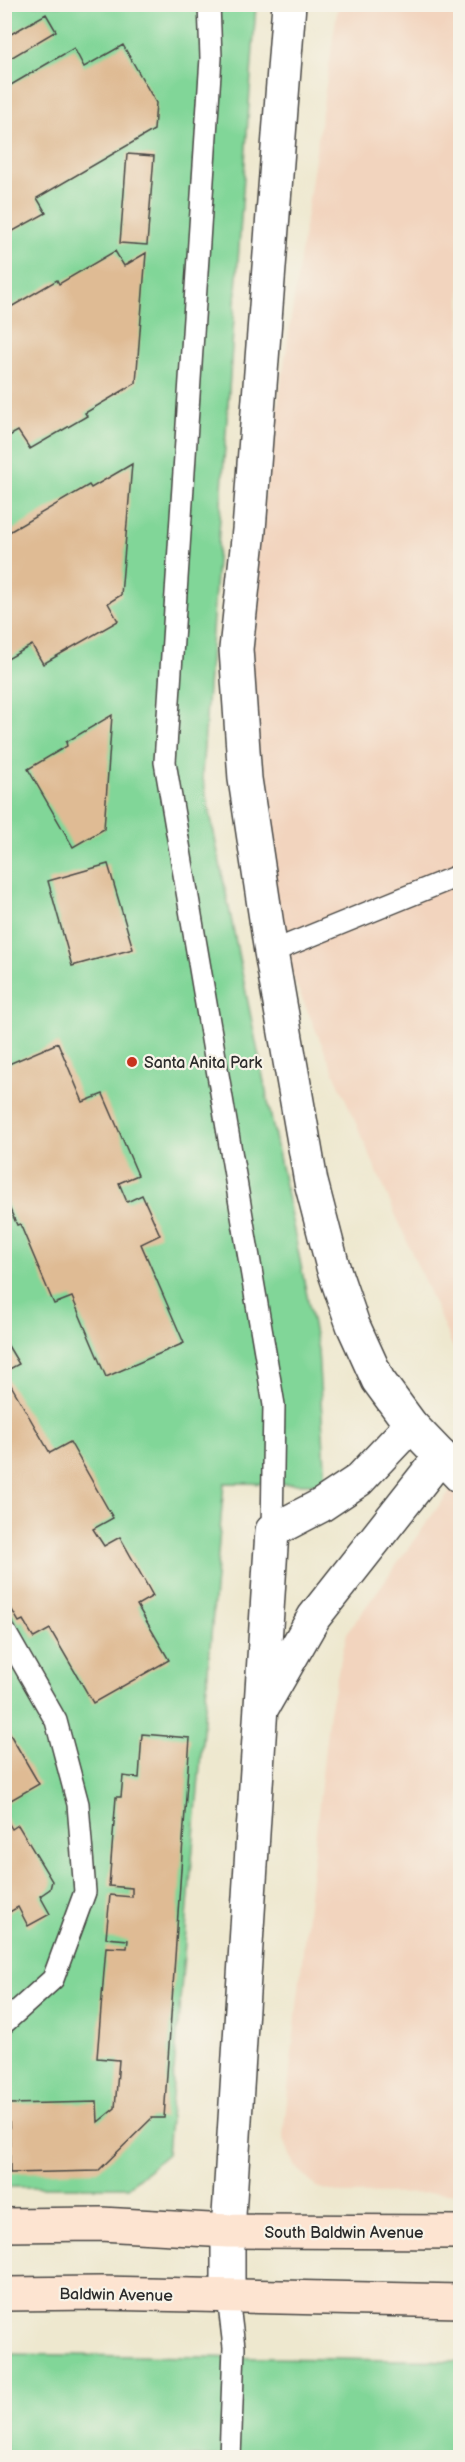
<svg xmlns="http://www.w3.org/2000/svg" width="465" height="2462" viewBox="0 0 465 2462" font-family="'Balsamiq Sans',sans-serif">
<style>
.built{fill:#f2d4be}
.green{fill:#81d698;stroke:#568062;stroke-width:1.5}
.building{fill:#dfbb94}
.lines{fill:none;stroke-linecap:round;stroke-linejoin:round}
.service-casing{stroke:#484744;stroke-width:24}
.minor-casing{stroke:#484744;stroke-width:36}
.tertiary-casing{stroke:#484744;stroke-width:36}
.secondary-casing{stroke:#484744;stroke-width:36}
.service{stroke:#fff;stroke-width:21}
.minor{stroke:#fff;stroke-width:33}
.tertiary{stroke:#fff;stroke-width:33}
.secondary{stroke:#fde4d1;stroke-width:33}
.poi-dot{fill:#c8321e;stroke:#f7f3e8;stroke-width:2}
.labels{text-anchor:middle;stroke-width:4.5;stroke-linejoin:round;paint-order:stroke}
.poi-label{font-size:16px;fill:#2b2b2b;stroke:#f7f3e8;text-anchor:start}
.street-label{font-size:16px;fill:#2b2b2b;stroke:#f7f3e8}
</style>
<rect width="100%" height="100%" fill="#f7f3e8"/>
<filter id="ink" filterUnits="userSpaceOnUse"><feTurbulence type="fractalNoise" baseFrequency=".0167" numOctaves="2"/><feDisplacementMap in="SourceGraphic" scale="12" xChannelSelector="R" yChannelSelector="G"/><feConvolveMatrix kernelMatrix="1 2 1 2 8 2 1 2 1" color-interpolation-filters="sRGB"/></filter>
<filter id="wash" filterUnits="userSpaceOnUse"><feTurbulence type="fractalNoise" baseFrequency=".008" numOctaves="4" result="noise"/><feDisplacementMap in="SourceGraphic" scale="24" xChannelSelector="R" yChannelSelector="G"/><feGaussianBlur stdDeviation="1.35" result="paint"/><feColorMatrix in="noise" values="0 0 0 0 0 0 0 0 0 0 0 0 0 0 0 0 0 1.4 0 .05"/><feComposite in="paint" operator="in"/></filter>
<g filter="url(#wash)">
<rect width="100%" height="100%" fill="#eee8cf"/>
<path class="built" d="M338 5H460V1364L276 938 251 802 247 612Z
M460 1477V2193L341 2194 316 2187 294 2166 283 2136 329 1711 347 1633Z"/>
<path class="green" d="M5 5H256L202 774 318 1350 326 1484 224 1483 167 2154 128 2187H5Z
M4 2354 460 2361V2457H5Z"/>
<g id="blocks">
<path class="building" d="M46 14 56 31 4 62V38Z
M123 45 156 103 154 130 37 198 46 213 4 236V89L74 48 84 67Z
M127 154 154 156 147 245 120 243Z
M115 251 124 266 146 253 136 383 85 413 87 416 30 449 18 431 4 439V311L57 280 59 284Z
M132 464 121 595 108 603 118 621 43 664 32 645 4 661V535L89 485 91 488Z
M112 715 104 829 73 847 28 769 67 746 66 742Z
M108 864 133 949 72 966 48 881Z
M58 1043 83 1102 103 1094 138 1175 119 1183 127 1202 142 1195 160 1235 141 1244 184 1343 106 1377 72 1297 54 1304 20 1224 17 1225 4 1196V1066Z
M4 1339 19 1364 4 1372Z
M4 1373 50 1453 70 1442 113 1518 93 1529 104 1546 120 1537 153 1596 137 1605 169 1660 93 1703 50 1629 34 1638 23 1620 19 1622 4 1596Z
M4 1724 39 1784 4 1804Z
M142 1734 190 1738 164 2118H152L98 2171 10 2173 9 2104 97 2102 98 2122 115 2108 119 2060 97 2058 106 1947 127 1948 128 1940 106 1938 110 1895 132 1897V1888L109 1886 116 1797H121L123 1776 139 1778Z
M4 1815 12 1829 18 1825 52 1881 50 1889 40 1896 50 1914 28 1926 18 1907 8 1913 4 1912Z"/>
</g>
</g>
<g filter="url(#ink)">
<use href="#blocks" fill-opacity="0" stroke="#484744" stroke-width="1.5"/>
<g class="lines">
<g class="service-casing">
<path id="service" d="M209 4 211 58 165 762 274 1405 272 1531
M271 952 460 875
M4 1630 56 1721 78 1804 85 1892 53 1979 4 2023
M228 2297 234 2347 230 2458"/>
</g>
<g class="minor-casing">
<path id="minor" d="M289 4 249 530 236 649 245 779 271 952 311 1182 333 1267 353 1325 378 1380 411 1425 460 1476"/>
</g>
<g class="tertiary-casing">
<path id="tertiary" d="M263 1706 314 1617 441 1456
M228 2297V2231L272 1531 320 1506 359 1480 411 1425"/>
</g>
<g class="secondary-casing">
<path id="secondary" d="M4 2225 101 2224 228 2231 460 2232
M4 2294 101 2293 460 2301"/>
</g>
<use href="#service" class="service"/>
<use href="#minor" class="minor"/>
<use href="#tertiary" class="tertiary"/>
<use href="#secondary" class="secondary"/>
</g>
</g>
<circle class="poi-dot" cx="132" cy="1062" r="6"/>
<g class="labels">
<g class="poi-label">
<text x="144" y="1068">Santa Anita Park</text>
</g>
<g class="street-label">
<text x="344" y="2238">South Baldwin Avenue</text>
<text transform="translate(116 2294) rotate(1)" y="6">Baldwin Avenue</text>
</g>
</g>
<rect width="465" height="2462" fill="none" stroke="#f7f3e8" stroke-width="24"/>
</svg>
